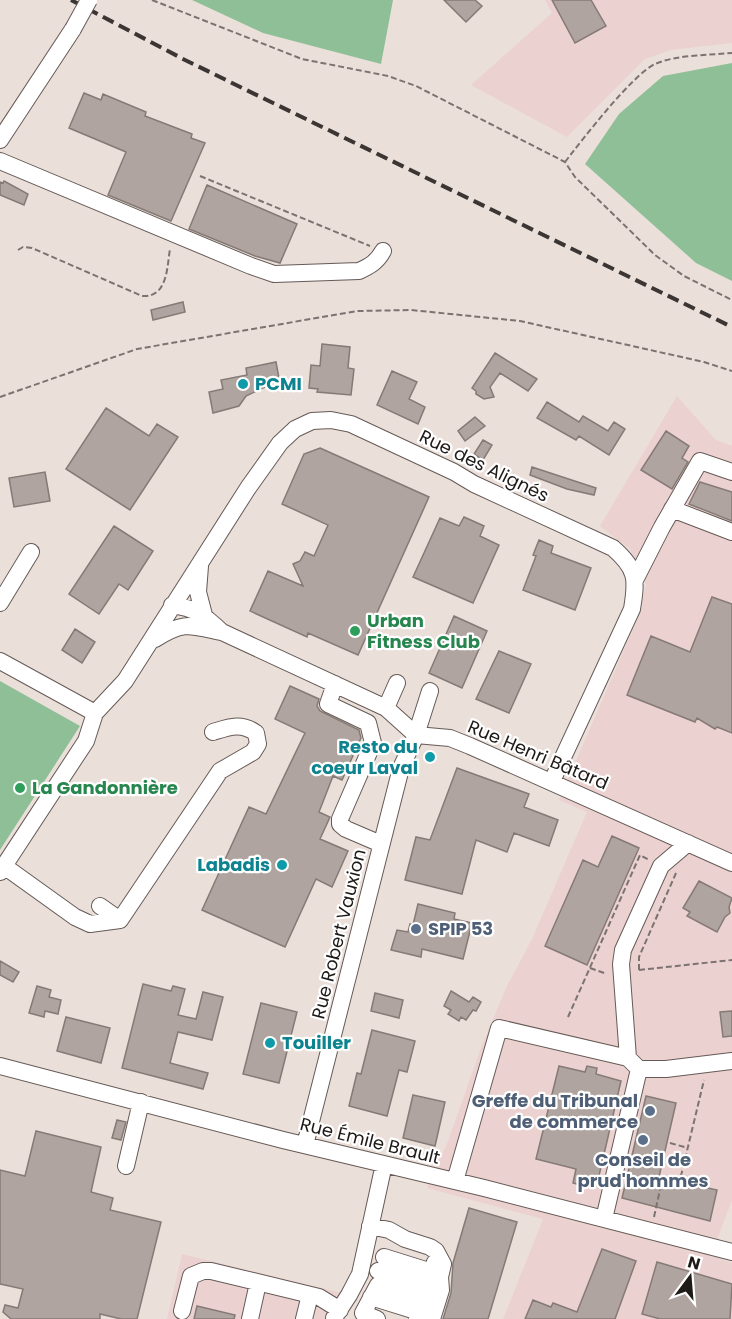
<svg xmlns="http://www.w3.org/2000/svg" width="732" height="1319" viewBox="0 0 732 1319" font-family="Poppins,sans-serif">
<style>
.commercial{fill:#ebd1d0}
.green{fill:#8fbf97}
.building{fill:#afa49f;stroke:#857a75;stroke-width:1.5}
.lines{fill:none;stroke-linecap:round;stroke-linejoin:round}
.minor-casing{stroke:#655a56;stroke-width:18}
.path{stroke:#7b7370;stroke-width:2;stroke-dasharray:6 3;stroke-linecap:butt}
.minor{stroke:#fff;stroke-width:16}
.rail{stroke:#3b3533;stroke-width:4;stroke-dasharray:12 6;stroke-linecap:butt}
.minor-bridge-casing{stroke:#655a56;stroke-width:18;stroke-linecap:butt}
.minor-bridge{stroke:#fff;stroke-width:16}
.culture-dot{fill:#0f9aa8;stroke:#fff;stroke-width:2}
.leisure-dot{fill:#2e9e5b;stroke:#fff;stroke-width:2}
.service-dot{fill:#5c6f8a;stroke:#fff;stroke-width:2}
.labels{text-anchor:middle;stroke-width:4.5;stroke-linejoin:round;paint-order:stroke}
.culture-label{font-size:18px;font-weight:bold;fill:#0d838f;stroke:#fff;text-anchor:start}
.street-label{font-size:18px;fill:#1e1a18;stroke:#fff}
.leisure-label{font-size:18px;font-weight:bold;fill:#27864d;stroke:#fff;text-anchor:start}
.service-label{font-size:18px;font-weight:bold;fill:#4e5e75;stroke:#fff;text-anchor:start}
</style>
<rect width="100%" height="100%" fill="#ebdfda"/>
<path class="commercial" d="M545 0H732V43L671 50 645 59 567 137 471 85 552 13Z
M677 396 716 440 732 446V1200L711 1256 732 1263V1319H503L543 1219 427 1188 448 1141 481 1048 506 988 532 939 587 812 559 800 640 613 646 585 630 549 600 526Z
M182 1254 358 1297 344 1319H167Z"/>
<path class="green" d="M192 0H393L381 64 263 33Z
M732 63V281L696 263 585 164 619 114 663 76Z
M0 681 80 726 0 850Z"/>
<path class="building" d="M444 0H475L482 6 466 22Z
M552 0H591L606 26 575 43Z
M84 93 101 100 103 94 146 112 145 116 192 134 191 138 205 143 171 221 108 195 126 152 69 128Z
M4 181 28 194 24 205 0 195V182L3 183Z
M207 185 297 224 280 263 255 256 189 229Z
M183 302 185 312 153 320 151 310Z
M322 344 350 347 348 368 354 369 351 395 317 392 318 389 309 388 311 365 320 366Z
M495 353 537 379 528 391 500 373 490 387 494 397 484 399 476 394V391L472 388Z
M276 362 279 378 264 381 265 387 246 396 239 406 213 413 209 392 223 389 221 380 247 375 246 368Z
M392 371 417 382 409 399 425 407 418 424 377 405Z
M547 402 579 422 583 416 608 431 614 422 625 429 609 455 579 436 576 440 537 418Z
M106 408 149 436 157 424 178 437 130 510 66 469Z
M475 417 485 426 465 441 458 431Z
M666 431 689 446 682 458 688 462 672 489 641 470Z
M483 440 492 445 483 460 474 454Z
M320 448 429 497 358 655 308 633 307 637 250 611 268 571 303 586 293 564 300 561 305 552 314 556 328 525 282 504 304 454Z
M532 467 596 488 594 495 567 489 530 475Z
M45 472 50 501 14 507 9 478Z
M700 482 732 492V521L689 504Z
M464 517 484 526 480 536 499 545 473 603 413 577 440 518 459 526Z
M114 526 153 551 128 590 119 584 99 614 69 594Z
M539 540 553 546 551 553 591 568 575 610 523 590 536 556 533 555Z
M712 597 732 604V733L717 727 715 729 697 718 695 722 627 695 651 636 690 652Z
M454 616 487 631 462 688 429 673Z
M75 629 95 642 82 663 62 650Z
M499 651 531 664 509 713 476 699Z
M290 686 319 699 317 706 320 711 359 730 361 738 342 780 333 776 319 812 330 817 320 839 348 851 332 887 316 879 285 947 202 910 249 807 266 814 305 733 275 719Z
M457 768 529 794 524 807 558 820 549 846 514 833 507 852 476 840 462 894 405 880 416 837 430 840Z
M612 836 639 848 587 965 545 946 583 860 598 867Z
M699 881 732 898 729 907 730 913 725 917 717 932 687 916 690 912 683 908Z
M418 904 455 913 454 919 472 923 463 959 422 949 421 957 391 950 397 930 408 932 410 924 413 925Z
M0 961 19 972 13 982 0 975Z
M143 984 171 991 173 986 185 989 178 1015 196 1019 203 992 223 997 212 1040 178 1032 170 1063 208 1073 203 1089 122 1068Z
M37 986 51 990 49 997 61 1000 58 1014 45 1011 44 1017 29 1013Z
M451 991 469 1002 473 997 481 1002 476 1011 473 1010 466 1020 461 1017 459 1021 448 1014 451 1010 444 1006Z
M375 993 403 1000 399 1018 371 1011Z
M261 1003 297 1012 279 1083 243 1074Z
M732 1011V1036L723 1037 720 1012Z
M66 1017 110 1028 101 1063 57 1051Z
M372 1030 415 1041 407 1072 399 1070 387 1116 349 1106 357 1073 361 1074Z
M559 1066 585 1072 587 1066 597 1068 596 1074 621 1081 598 1180 591 1178 588 1187 573 1183 576 1169 536 1159Z
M413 1095 445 1102 435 1146 403 1138Z
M646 1096 676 1103 659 1177 717 1190 710 1221 622 1198Z
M117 1120 126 1122 121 1140 112 1138Z
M36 1131 101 1147 91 1192 113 1198 110 1210 161 1222 137 1319H121L100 1314V1319H11L3 1312 5 1305 18 1308 23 1289 0 1284V1170L25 1176Z
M469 1208 517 1222 488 1319H443L451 1293 453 1263Z
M602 1249 636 1261 615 1319H525L533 1300 551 1307 553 1303 577 1312Z
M657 1262 732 1284 730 1319H660L642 1314Z
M197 1306 235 1315 234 1319H194Z"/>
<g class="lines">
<g class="minor-casing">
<path id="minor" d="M0 140 73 29
M0 161 251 266 274 274 359 271C370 266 377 262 383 251
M672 509 732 532
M200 566 198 592 204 615
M635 580 662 527 700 461 732 472
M0 603 31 552
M172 605C196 608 205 616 222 632L386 708 416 735 450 738 470 746 732 863
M155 639C184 621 189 625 221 632
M0 661 95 713
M335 684 328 704 368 723 373 743 340 819V824L346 829 381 844
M386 708 397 683
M688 843 661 866 623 950 621 964 628 1058 639 1069H666L732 1061
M4 866 75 917 90 924 120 920 220 771 253 752 258 744 256 733C241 722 229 727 213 732
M0 872 86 741 95 713 125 681 248 488 280 443 295 429 312 421 331 420 351 424 454 472 474 484 613 548C637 569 637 579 632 609L552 781
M100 906 120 920
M0 1066 283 1140 484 1188 732 1252
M305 1145 401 768 416 735 430 691
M126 1166 141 1102
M455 1181 499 1028 628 1058
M604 1219 639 1069
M370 1226 389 1230 405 1239 430 1247 436 1251 443 1264 440 1277 441 1290 432 1319
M384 1257 432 1272
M378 1271 438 1286
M371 1297 419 1312
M182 1311 191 1276 203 1271H211L319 1297 340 1310
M334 1318 349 1295 360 1274 384 1164
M250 1319 258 1283
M304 1319 310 1295
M377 1319 363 1313 378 1285 382 1284 424 1297
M417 1319 435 1262"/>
</g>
<path class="path" d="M152 0 302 59 388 76 416 86 565 162 575 177 655 255 684 276 732 300
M565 162C582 140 632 75 655 64 675 55 709 55 732 53
M200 176 370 246
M18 250 23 247 32 248 142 296C168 298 167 266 170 249
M0 397 137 349 357 311 411 310 520 321 704 362 732 371
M590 968 607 974
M639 970V957L676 873
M639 970 732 960
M568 1017 640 855 649 860
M670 1143 688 1148
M654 1217 663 1176 680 1180 704 1080"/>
<use href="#minor" class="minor"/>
<path class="rail" d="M71 0 185 60 732 327"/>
<g class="minor-bridge-casing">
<path id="minor-bridge" d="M73 29 89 0"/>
</g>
<use href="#minor-bridge" class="minor-bridge"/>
</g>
<g class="culture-dot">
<circle cx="243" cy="384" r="6"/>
<circle cx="430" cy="757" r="6"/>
<circle cx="282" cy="865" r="6"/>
<circle cx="270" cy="1043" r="6"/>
</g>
<g class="leisure-dot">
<circle cx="355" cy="631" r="6"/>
<circle cx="20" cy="788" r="6"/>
</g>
<g class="service-dot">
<circle cx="416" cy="929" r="6"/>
<circle cx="650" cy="1111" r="6"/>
<circle cx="643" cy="1140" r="6"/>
</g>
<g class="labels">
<g class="culture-label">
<text x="255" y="390">PCMI</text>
<text x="418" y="753" text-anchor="end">Resto du<tspan x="418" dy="21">coeur Laval</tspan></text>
<text x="270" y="871" text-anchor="end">Labadis</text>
<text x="282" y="1049">Touiller</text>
</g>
<g class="street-label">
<text transform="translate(484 466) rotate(26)" y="6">Rue des Alignés</text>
<text transform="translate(538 755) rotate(23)" y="6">Rue Henri Bâtard</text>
<text transform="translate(339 934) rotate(-76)" y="6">Rue Robert Vauxion</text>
<text transform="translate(370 1141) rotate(14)" y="6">Rue Émile Brault</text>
</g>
<g class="leisure-label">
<text x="367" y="627">Urban<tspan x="367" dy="21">Fitness Club</tspan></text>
<text x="32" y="794">La Gandonnière</text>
</g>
<g class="service-label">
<text x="428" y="935">SPIP 53</text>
<text x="638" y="1107" text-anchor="end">Greffe du Tribunal<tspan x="638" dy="21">de commerce</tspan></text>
<text x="643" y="1166" text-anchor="middle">Conseil de<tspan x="643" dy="21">prud'hommes</tspan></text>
</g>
</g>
<g transform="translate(690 1277) rotate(16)" stroke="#ffffff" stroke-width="4.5" paint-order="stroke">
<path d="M0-4.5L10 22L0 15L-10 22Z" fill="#1e1a18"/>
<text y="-9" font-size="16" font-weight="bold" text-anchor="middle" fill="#1e1a18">N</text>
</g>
</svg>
